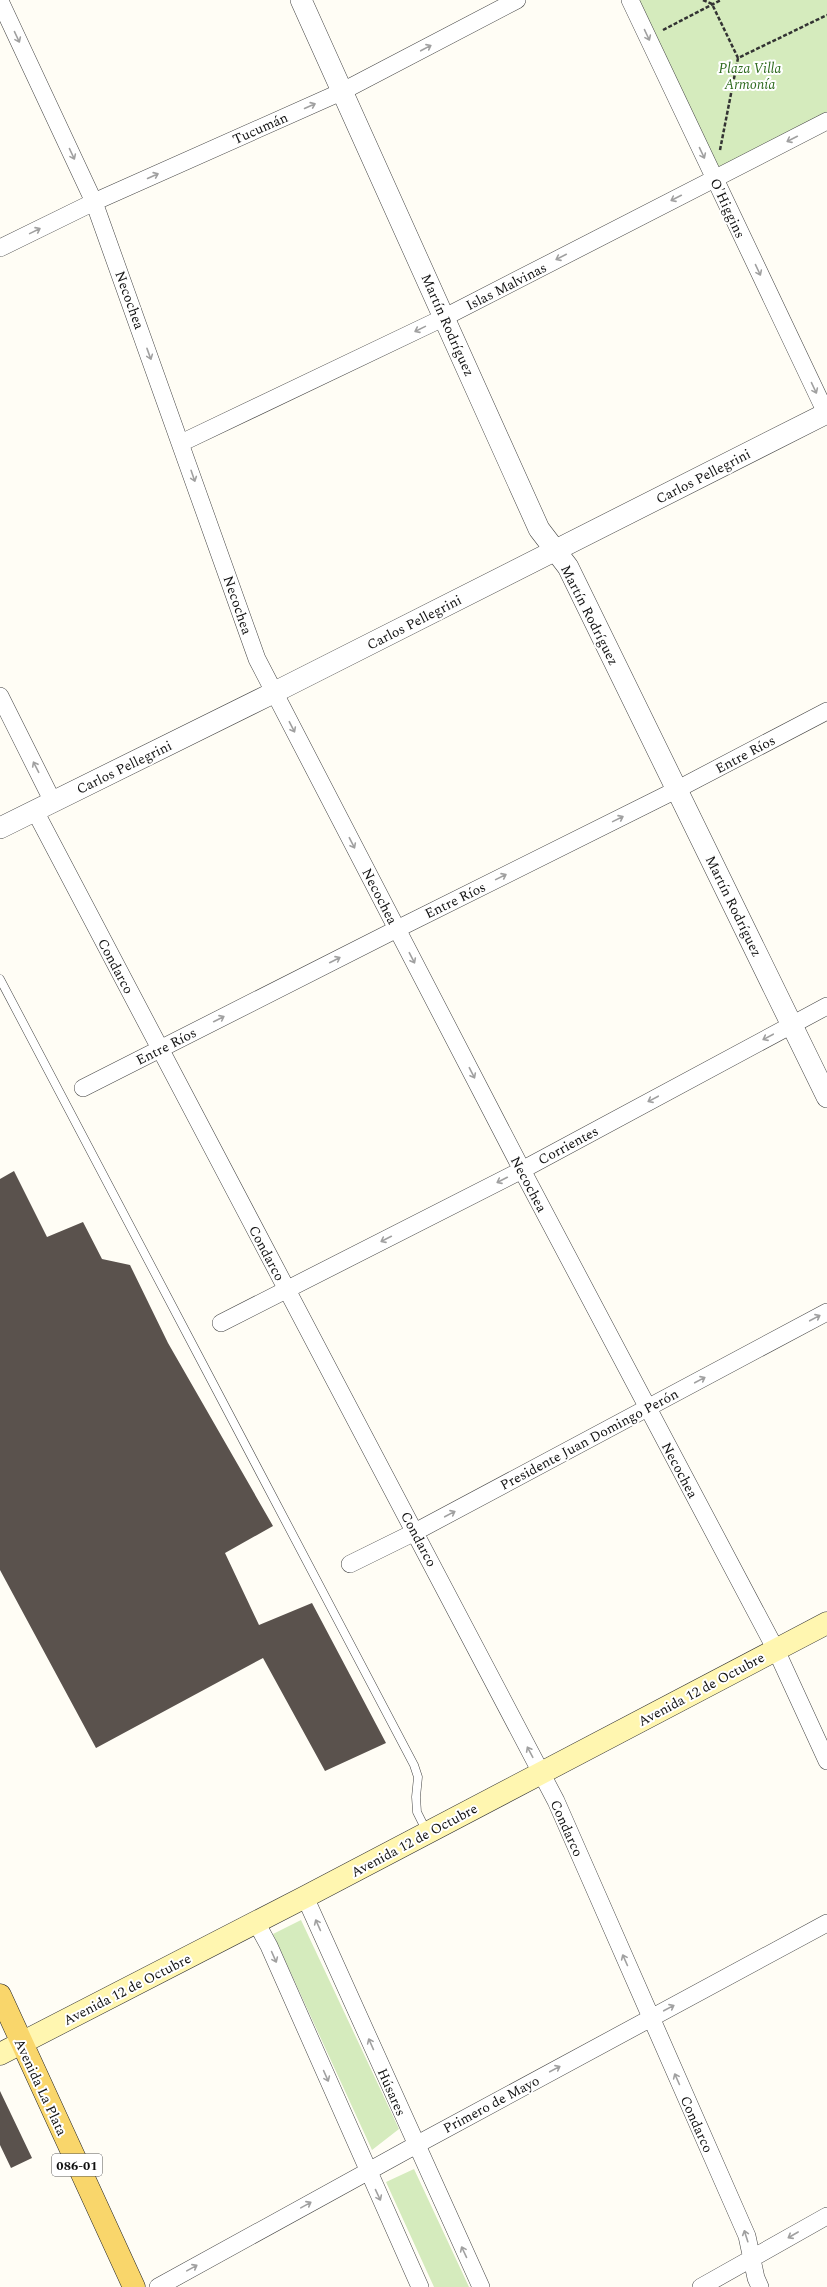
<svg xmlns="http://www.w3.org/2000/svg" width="827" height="2287" viewBox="0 0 827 2287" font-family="Spectral,serif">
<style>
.green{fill:#d5ebbd}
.building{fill:#5a524d}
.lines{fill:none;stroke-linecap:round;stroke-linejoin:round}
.service-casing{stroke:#444;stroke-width:9}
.minor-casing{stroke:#444;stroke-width:18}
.tertiary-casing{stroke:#444;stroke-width:22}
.secondary-casing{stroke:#333;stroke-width:23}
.primary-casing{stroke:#222;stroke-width:23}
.path{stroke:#333;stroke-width:2.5;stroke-dasharray:4 2;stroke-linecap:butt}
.service{stroke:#fff;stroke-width:8}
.minor{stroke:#fff;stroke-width:17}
.tertiary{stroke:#fff;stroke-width:21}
.secondary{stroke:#fff6b0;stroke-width:22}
.primary{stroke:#f9d66b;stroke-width:22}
.oneway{stroke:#a0a0a0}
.labels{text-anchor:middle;stroke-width:4;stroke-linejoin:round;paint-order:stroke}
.shield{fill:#fff;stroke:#585858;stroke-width:1}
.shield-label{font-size:13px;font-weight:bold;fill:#111}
.park-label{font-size:14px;font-style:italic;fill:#2f6b1f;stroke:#fff}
.street-label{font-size:14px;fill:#111;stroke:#fff}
</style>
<rect width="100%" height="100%" fill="#fffdf5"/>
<path class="green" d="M630 0H827V121L714 179Z
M301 1920 399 2129 372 2150 273 1934Z
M414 2169 469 2287H434L386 2182Z"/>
<path class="building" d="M14 1171 47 1237 83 1222 102 1259 130 1265 168 1343 273 1526 225 1553 259 1625 312 1603 386 1743 325 1771 263 1658 96 1748 0 1570V1179Z
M0 2091 32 2158 11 2168 0 2145Z"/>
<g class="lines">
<g class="service-casing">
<path id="service" d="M0 979 414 1765 418 1777 416 1797 417 1812 427 1832"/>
</g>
<g class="minor-casing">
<path id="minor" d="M630 0 827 415
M0 1 94 202 257 659 522 1170 776 1650 827 1761
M0 248 94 202 341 92 517 0
M181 443 445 317 827 121
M0 696 53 802
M35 811 556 1801 747 2236 756 2278 760 2287
M83 1088 397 929 676 790 827 711
M221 1323 522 1170 827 1006
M350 1564 415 1532 827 1312
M305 1897 481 2287
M256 1922 269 1946 420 2287
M158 2287 416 2145 827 1923
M701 2287 827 2216"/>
</g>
<g class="tertiary-casing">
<path id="tertiary" d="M301 0 539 529 568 567 827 1097
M0 828 275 692 827 413"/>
</g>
<g class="secondary-casing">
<path id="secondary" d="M0 2054 305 1897 827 1623"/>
</g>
<g class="primary-casing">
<path id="primary" d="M0 1995 134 2287"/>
</g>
<path class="path" d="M703 0 712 4 738 58 827 15
M663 30 721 0
M720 150 738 58"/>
<use href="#service" class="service"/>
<use href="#minor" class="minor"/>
<use href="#tertiary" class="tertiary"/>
<use href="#secondary" class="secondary"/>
<use href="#primary" class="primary"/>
</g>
<defs><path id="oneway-shaft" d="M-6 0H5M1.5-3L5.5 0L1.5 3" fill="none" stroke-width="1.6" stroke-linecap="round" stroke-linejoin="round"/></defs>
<g class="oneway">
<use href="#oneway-shaft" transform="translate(647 35) rotate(65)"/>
<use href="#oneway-shaft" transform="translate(17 37) rotate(65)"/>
<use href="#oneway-shaft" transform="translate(426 48) rotate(-28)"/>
<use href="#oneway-shaft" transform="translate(310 106) rotate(-24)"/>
<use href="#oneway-shaft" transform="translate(792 139) rotate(153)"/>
<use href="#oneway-shaft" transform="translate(702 153) rotate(65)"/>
<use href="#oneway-shaft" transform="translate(72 154) rotate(65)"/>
<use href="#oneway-shaft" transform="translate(153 176) rotate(-24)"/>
<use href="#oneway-shaft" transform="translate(676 198) rotate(153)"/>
<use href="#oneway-shaft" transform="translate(35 231) rotate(-26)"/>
<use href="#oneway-shaft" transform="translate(561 257) rotate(153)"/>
<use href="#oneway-shaft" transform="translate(758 270) rotate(65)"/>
<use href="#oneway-shaft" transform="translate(420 329) rotate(154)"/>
<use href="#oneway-shaft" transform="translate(149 354) rotate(70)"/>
<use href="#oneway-shaft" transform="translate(814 388) rotate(65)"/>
<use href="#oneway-shaft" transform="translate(193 476) rotate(71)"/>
<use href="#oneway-shaft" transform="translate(292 727) rotate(63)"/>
<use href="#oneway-shaft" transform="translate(36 767) rotate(-117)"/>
<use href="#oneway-shaft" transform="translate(618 819) rotate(-26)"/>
<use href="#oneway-shaft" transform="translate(352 843) rotate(63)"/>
<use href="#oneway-shaft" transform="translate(501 877) rotate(-26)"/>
<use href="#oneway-shaft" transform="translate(412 958) rotate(63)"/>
<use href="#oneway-shaft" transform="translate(335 960) rotate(-27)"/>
<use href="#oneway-shaft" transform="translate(219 1019) rotate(-27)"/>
<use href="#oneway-shaft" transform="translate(768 1037) rotate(152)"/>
<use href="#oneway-shaft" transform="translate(472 1073) rotate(63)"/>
<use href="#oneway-shaft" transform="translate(653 1099) rotate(152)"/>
<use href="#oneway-shaft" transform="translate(502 1180) rotate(153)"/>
<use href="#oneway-shaft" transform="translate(386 1239) rotate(153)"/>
<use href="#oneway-shaft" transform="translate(815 1318) rotate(-28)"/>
<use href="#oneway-shaft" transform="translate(700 1380) rotate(-28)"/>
<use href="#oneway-shaft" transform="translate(450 1514) rotate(-28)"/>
<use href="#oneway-shaft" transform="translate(530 1752) rotate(-118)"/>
<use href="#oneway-shaft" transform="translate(318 1925) rotate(-114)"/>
<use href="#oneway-shaft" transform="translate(274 1957) rotate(66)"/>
<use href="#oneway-shaft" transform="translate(625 1960) rotate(-114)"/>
<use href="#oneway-shaft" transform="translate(669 2008) rotate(-28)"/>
<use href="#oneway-shaft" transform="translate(371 2044) rotate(-114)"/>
<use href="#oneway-shaft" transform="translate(555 2069) rotate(-28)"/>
<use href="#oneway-shaft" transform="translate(326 2076) rotate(66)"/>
<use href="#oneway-shaft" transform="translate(677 2079) rotate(-114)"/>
<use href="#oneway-shaft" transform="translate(378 2195) rotate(65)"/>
<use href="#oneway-shaft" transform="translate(306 2205) rotate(-29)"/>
<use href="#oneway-shaft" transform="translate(793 2235) rotate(150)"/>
<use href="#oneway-shaft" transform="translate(746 2236) rotate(-108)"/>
<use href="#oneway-shaft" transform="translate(464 2252) rotate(-115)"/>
<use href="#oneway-shaft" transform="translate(192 2268) rotate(-29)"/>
</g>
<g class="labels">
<rect class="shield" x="52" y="2154" width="50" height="22" rx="3"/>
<g class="shield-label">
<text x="77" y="2170">086-01</text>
</g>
<g class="park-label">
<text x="750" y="73">Plaza Villa<tspan x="750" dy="16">Armonía</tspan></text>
</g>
<g class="street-label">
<text transform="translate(260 128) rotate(-24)" y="5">Tucumán</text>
<text transform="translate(728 208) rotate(65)" y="5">O'Higgins</text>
<text transform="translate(506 286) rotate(-27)" y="5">Islas Malvinas</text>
<text transform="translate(130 300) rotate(70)" y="5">Necochea</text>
<text transform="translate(448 325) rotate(66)" y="5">Martín Rodríguez</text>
<text transform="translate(703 476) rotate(-27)" y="5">Carlos Pellegrini</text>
<text transform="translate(238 605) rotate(71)" y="5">Necochea</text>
<text transform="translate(590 615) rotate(63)" y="5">Martín Rodríguez</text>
<text transform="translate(414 622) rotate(-27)" y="5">Carlos Pellegrini</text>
<text transform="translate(745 754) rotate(-28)" y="5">Entre Ríos</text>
<text transform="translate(124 767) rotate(-26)" y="5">Carlos Pellegrini</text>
<text transform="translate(380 896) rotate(63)" y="5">Necochea</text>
<text transform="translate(455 900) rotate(-26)" y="5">Entre Ríos</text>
<text transform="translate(734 906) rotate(64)" y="5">Martín Rodríguez</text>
<text transform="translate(116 966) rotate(62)" y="5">Condarco</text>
<text transform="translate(166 1046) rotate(-27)" y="5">Entre Ríos</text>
<text transform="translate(568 1145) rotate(-28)" y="5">Corrientes</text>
<text transform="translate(529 1184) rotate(62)" y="5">Necochea</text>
<text transform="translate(267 1253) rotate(62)" y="5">Condarco</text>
<text transform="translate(589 1439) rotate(-28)" y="5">Presidente Juan Domingo Perón</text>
<text transform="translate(680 1470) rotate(62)" y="5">Necochea</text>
<text transform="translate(419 1539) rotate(62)" y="5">Condarco</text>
<text transform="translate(701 1689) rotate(-28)" y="5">Avenida 12 de Octubre</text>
<text transform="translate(567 1828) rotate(66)" y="5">Condarco</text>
<text transform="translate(414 1840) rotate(-28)" y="5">Avenida 12 de Octubre</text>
<text transform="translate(127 1989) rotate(-27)" y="5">Avenida 12 de Octubre</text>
<text transform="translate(41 2087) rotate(65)" y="5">Avenida La Plata</text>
<text transform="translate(392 2092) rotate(66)" y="5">Húsares</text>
<text transform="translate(491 2104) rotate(-28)" y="5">Primero de Mayo</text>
<text transform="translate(697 2124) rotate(66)" y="5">Condarco</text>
</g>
</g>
</svg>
